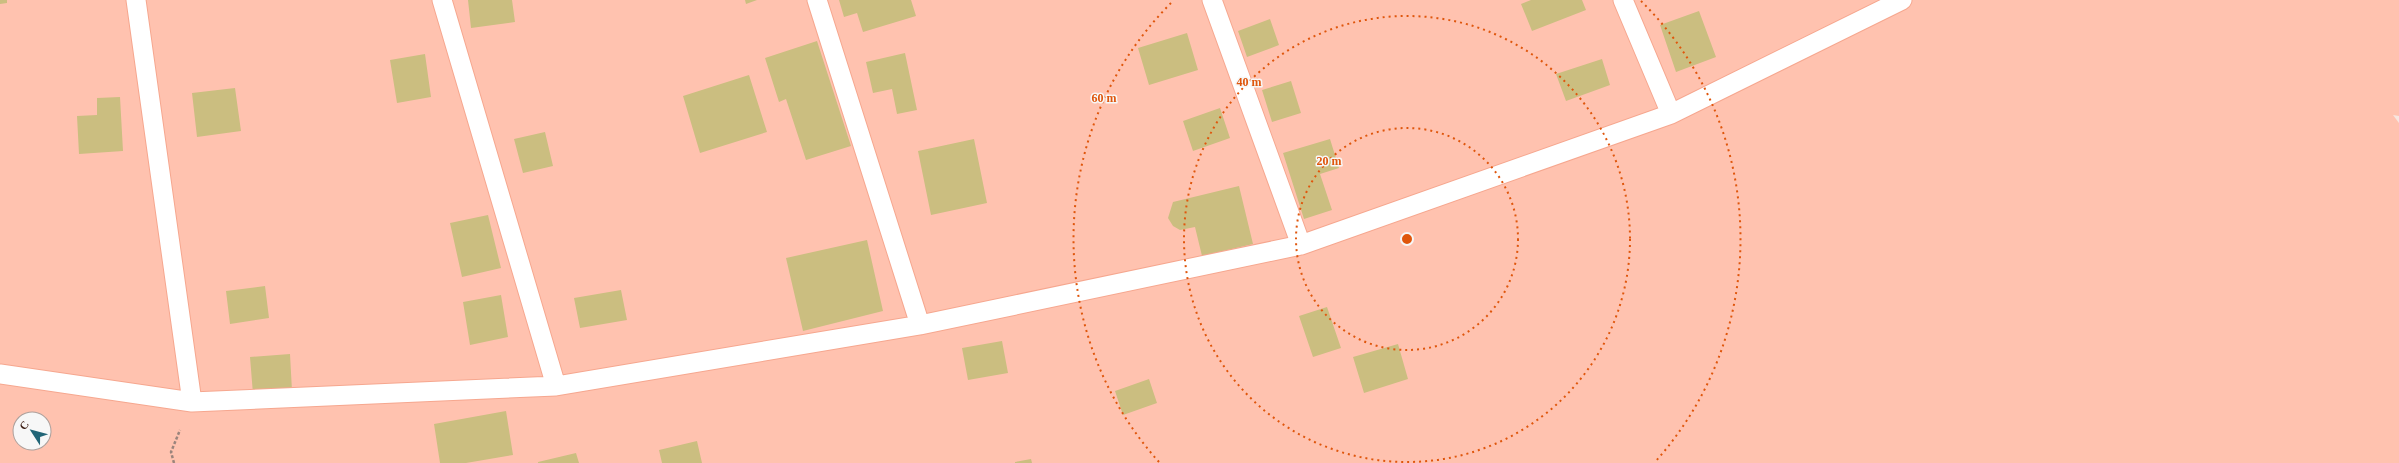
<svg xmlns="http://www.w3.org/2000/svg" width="2399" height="463" viewBox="0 0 2399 463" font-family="Georgia,serif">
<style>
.green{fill:#ffc2af;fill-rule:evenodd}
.building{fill:#cbbe80}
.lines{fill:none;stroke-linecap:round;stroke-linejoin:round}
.service-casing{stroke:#f6a78f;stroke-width:21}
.path{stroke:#9b847c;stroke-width:2.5;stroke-dasharray:3 2;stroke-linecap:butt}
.service{stroke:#fff;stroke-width:19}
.ring{fill:none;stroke:#df560c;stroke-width:2;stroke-dasharray:2 4}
.centre{fill:#df560c;stroke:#f7f7f7;stroke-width:2}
.ring-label{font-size:12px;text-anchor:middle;font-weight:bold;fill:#df560c;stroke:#f7f7f7;stroke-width:3;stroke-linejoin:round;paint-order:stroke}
</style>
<rect width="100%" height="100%" fill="#f7e6e0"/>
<path class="green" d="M0 0H2399V116L2393 115 2399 123V463H0ZM20 419H44V443H20Z"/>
<path class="building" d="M0 0H7V3L0 4Z
M468 0H512L515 22 471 28Z
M745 0H757L746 4Z
M839 0H911L916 16 863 32 857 13 844 17Z
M1531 0H1582L1586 10 1532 31 1521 4Z
M1699 11 1716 57 1676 72 1660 25Z
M1270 19 1279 45 1247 57 1238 31Z
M1187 33 1198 70 1149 85 1138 48Z
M817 41 851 146 806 160 786 99 779 102 765 58Z
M905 53 917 110 897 114 892 89 873 93 866 62Z
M425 54 431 97 397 103 390 60Z
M1602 59 1610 85 1566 101 1556 74Z
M749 75 767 132 700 153 683 96Z
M1291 81 1301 113 1272 122 1262 90Z
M235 88 241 131 197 137 192 93Z
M120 97 123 151 79 154 77 116 97 115V98Z
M1220 108 1230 138 1193 151 1183 121Z
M545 132 553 166 523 173 514 139Z
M974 139 987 203 931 215 918 151Z
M1330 139 1339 168 1320 174 1332 210 1304 219 1283 153Z
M1239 186 1253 244 1202 256 1195 227 1180 230 1173 226 1168 218 1173 202Z
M488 215 501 268 462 277 450 223Z
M867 240 883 311 803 331 786 258Z
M265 286 269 318 230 324 226 291Z
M621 290 627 320 580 328 574 298Z
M501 295 508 337 470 345 463 302Z
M1327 307 1341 348 1313 357 1299 316Z
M1002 341 1008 373 968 380 962 348Z
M1398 344 1408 379 1364 393 1353 357Z
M290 354 292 391 253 394 250 357Z
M1149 379 1157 403 1123 415 1115 391Z
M506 411 513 455 466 463H440L434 424Z
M697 441 702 463H662L659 450Z
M576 453 579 463H538V462Z
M1031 459 1032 463H1015V462Z"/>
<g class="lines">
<g class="service-casing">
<path id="service" d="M136 0 192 402
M442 0 556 386
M817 0 920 325
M1212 0 1301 245
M1623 0 1671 114
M0 374 192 402 556 386 920 325 1301 245 1671 114 1902 0"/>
</g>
<path class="path" d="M174 463 171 452 180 430"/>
<use href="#service" class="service"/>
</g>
<g class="ring">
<circle cx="1407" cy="239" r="111"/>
<circle cx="1407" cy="239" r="223"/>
<path d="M1159 462A334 334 0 0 1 1173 1M1641 1A334 334 0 0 1 1655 462"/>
</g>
<circle cx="1407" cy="239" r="6" class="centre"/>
<g class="ring-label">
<text x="1249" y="86">40 m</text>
<text x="1104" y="102">60 m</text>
<text x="1329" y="165">20 m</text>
</g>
<g transform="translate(32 431) rotate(306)"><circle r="19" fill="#f7f7f7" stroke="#aca09c"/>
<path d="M0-3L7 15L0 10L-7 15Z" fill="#216577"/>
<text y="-6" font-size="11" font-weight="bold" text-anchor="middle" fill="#3b1d13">С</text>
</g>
</svg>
